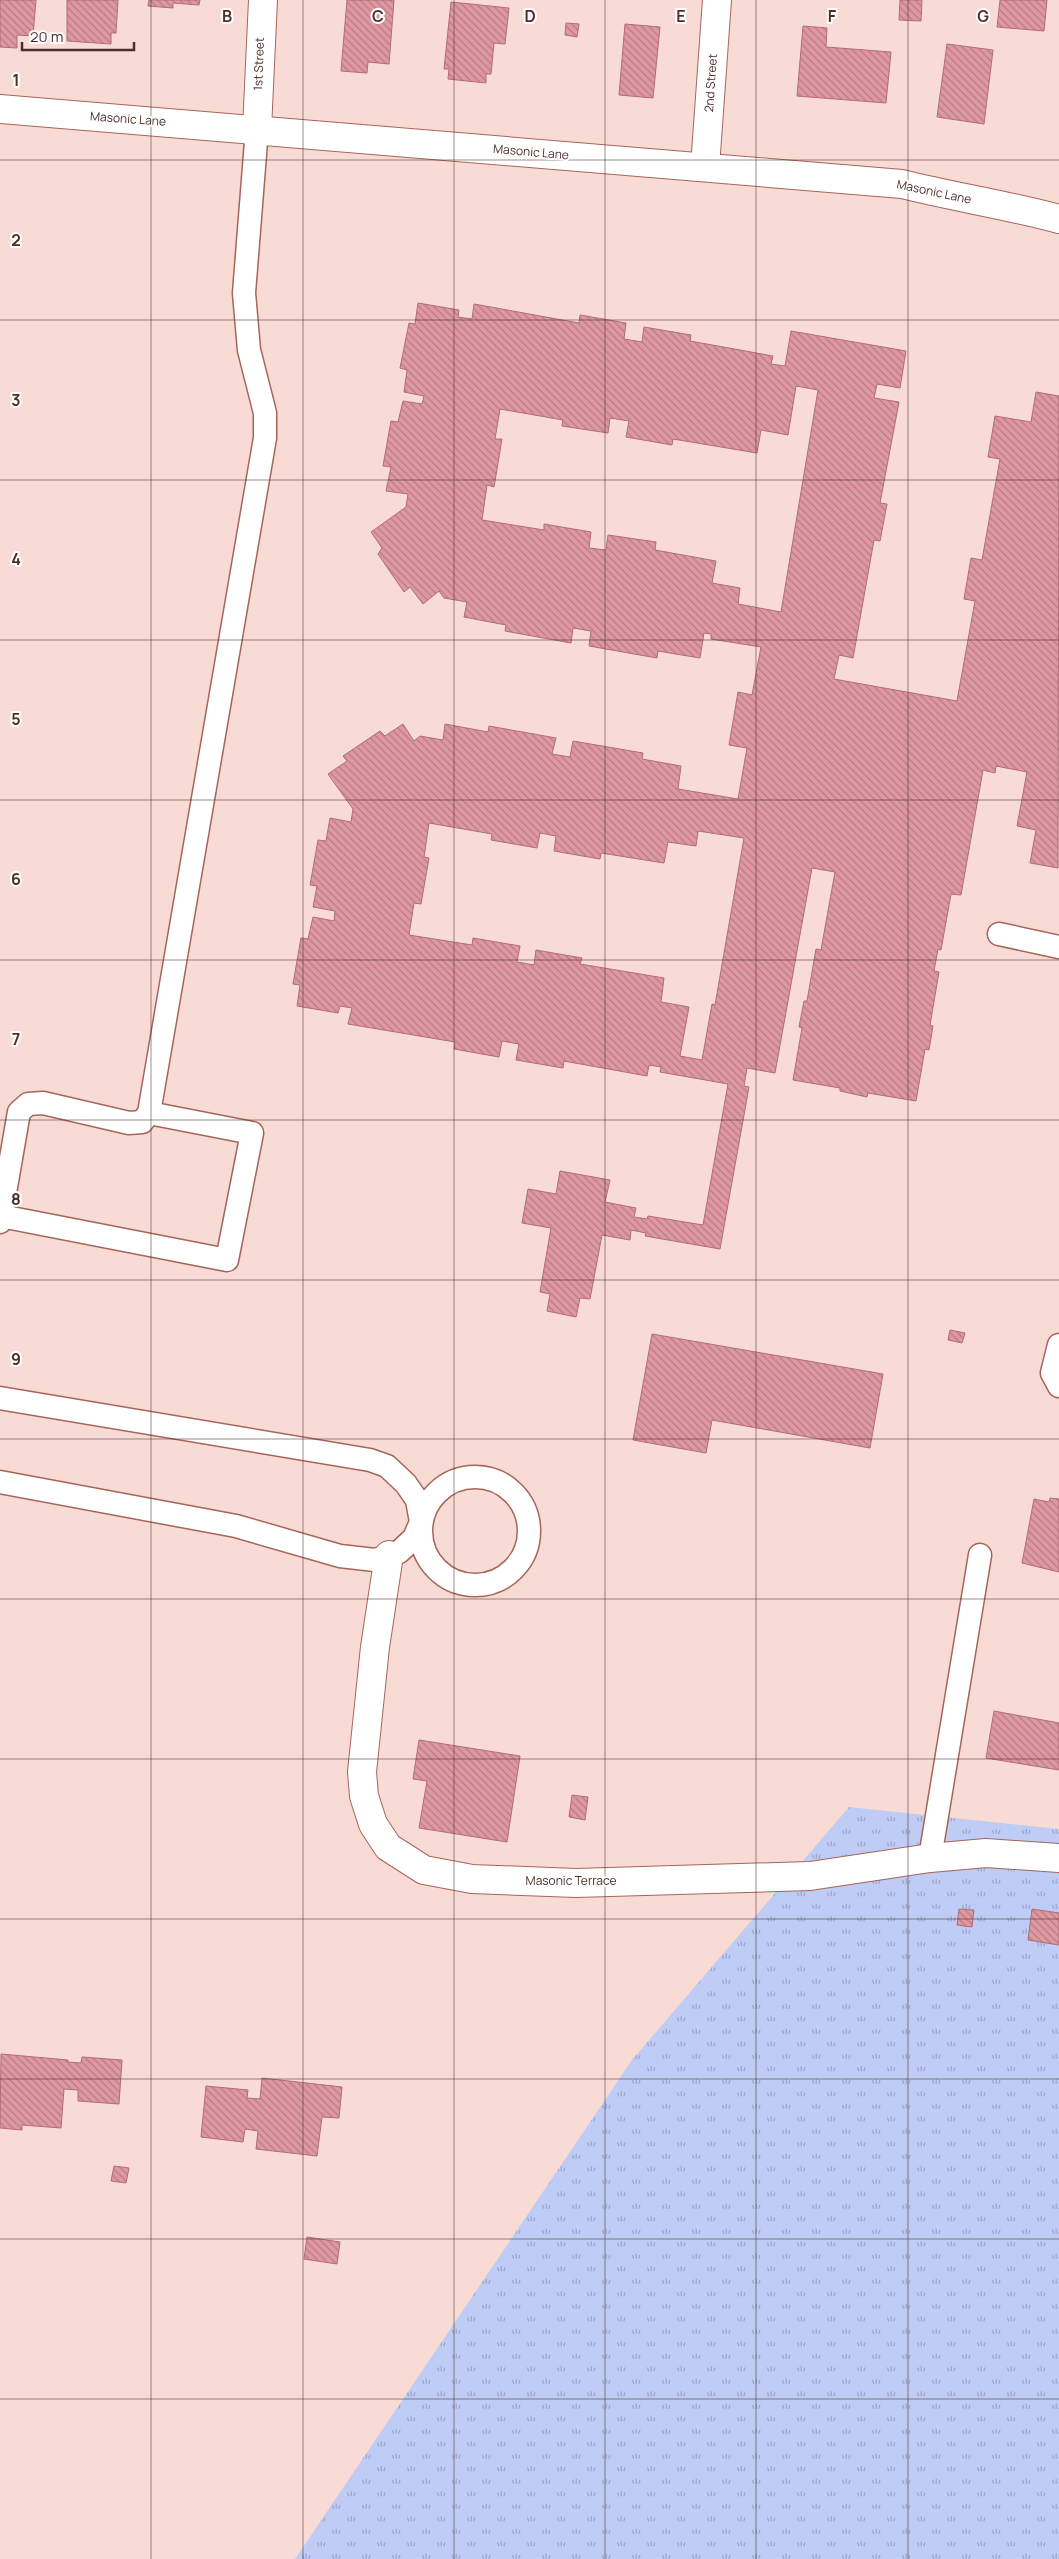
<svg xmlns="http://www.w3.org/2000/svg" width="1059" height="2559" viewBox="0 0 1059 2559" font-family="Manrope,sans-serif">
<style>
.grass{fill:url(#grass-tufts)}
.building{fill:url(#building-back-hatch);stroke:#b06d76;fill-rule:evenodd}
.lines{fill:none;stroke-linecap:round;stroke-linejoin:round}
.service-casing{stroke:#a66559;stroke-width:25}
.minor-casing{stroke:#a66559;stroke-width:30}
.secondary-casing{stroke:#a66559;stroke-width:30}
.service{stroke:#fff;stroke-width:22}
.minor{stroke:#fff;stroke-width:28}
.secondary{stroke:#fff;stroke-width:28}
.grid{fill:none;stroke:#4b2f2a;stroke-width:1;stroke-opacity:0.55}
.labels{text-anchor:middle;stroke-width:4;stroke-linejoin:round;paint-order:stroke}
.street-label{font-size:12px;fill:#4b2f2a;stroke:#fff}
.grid-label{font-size:16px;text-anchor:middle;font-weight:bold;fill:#4b2f2a;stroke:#fff;stroke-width:4;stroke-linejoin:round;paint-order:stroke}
</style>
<defs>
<pattern id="grass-tufts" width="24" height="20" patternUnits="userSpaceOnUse" patternTransform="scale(1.25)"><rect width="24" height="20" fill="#bfccf6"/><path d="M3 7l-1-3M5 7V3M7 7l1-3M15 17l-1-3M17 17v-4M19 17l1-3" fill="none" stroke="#9da6c7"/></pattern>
<pattern id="building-back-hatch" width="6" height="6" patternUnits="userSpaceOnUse" patternTransform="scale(1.25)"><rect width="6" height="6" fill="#df98a0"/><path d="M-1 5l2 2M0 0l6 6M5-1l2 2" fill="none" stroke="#b77c83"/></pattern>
</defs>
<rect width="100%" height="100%" fill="#f9dbd5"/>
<path class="grass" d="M849 1807 1059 1829V2559H295L632 2060Z"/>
<path class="building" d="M0 0H36L33 36 17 35V48L0 47Z
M67 0H118L116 33H111V44L67 41Z
M149 0H200L199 5 173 3V8L148 6Z
M347 0H394L389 64 368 62 367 73 341 71Z
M900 0H922L921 21 899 20Z
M1000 0H1047L1044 31 997 27Z
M451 2 509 8 505 44 494 43 491 74H486V83L448 79 449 69H444Z
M566 23 579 24 577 37 565 35Z
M625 24 660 27 653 98 619 95Z
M803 26 827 28 826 47 891 52 886 103 797 96Z
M947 44 993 50 984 124 937 117Z
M418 303 459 310 458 317 472 319 474 304 579 323 580 315 626 323 624 339 642 342 644 327 691 335 690 341 773 356 771 364 785 366 791 331 906 351 900 388 877 384 874 398 899 402 880 503 887 504 880 541 874 540 853 658 839 655 834 679 957 701 975 601 964 599 971 558 982 560 1000 459 988 457 995 416 1031 422 1036 392 1059 396 1058 868 1030 863 1036 830 1017 826 1027 772 996 766 995 773 983 770 961 895 951 894 941 950 938 949 934 971 939 972 930 1025 933 1026 929 1050 925 1049 916 1101 868 1093 867 1097 840 1091V1088L793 1080 802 1028 799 1027 804 1001H807L816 949 821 950 835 872 812 868 775 1073 747 1068 744 1086 749 1087 720 1249 645 1236 646 1233 631 1230 630 1240 602 1235 590 1299 580 1298 576 1317 547 1311 550 1294 540 1292 551 1228 522 1223 528 1189 556 1194 560 1171 610 1180 605 1202 636 1208 634 1217 647 1219 648 1216 703 1225 728 1084 660 1072 661 1067 649 1065 647 1076 564 1061 563 1068 516 1060 519 1044 502 1041 499 1057 454 1049 455 1042 348 1024 352 1008 340 1006 338 1013 297 1006 300 985 293 984 301 938 308 939 313 917 334 921 335 911 313 907 317 886 310 885 318 840 326 841 330 818 351 822 353 809 328 774 347 761 343 756 380 731 385 736 403 724 414 741 420 736 443 740 445 724 488 732 489 726 556 738 552 754 570 757 573 741 643 753 642 759 681 766 678 789 738 799 747 748 729 745 738 692 752 695 761 647 711 639V634L704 633 700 658 658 651 657 658 589 646 591 631 573 628 571 643 505 631 506 625 464 617 467 602 444 598 439 591 423 604 410 587 404 592 378 554 382 548 371 532 406 507 408 494 386 491 391 467 383 466 391 421 398 422 403 401 422 404 424 396 404 392 407 370 400 368 409 323 415 324ZM796 386 818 390 781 612 738 604 740 588 712 583 716 561 655 550 656 542 608 535 606 550 589 548 591 532 544 524V530L482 520 487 485 494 487 502 439H495L500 409 563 420 562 426 608 433 610 418 629 421 626 437 672 445 673 439 757 453 761 430 788 435ZM429 823 492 834 491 840 537 848 540 833 556 836 554 851 600 859 601 853 664 863 668 842 696 846 698 831 744 838 715 1005 712 1004 702 1060 680 1056 689 1007 661 1002 664 978 580 964 582 958 536 950 534 965 517 962 520 946 473 938 472 945 409 935 414 903 421 904 429 858 424 857Z
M950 1330 965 1333 962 1343 948 1340Z
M652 1334 883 1374 870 1448 712 1420 706 1453 633 1440Z
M1050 1498 1059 1499V1572L1022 1563 1034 1499 1049 1502Z
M994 1711 1059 1723V1770L986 1758Z
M419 1740 520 1756 507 1842 419 1828 427 1781 413 1779Z
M572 1795 588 1797 585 1820 569 1817Z
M959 1909 974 1910 972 1927 957 1925Z
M1032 1909 1059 1913V1945L1028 1940Z
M1 2054 68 2060V2062L81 2063 82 2057 122 2060 119 2104 78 2101V2090L64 2089 61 2128 22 2125V2130L0 2128Z
M262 2078 342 2087 339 2118 322 2117 317 2156 256 2149 258 2131 245 2129 243 2142 201 2137 206 2086 248 2090 247 2098 260 2099Z
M114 2166 129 2168 126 2183 111 2181Z
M307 2237 340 2242 337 2264 304 2259Z"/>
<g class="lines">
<g class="service-casing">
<path id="service" d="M999 934 1059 947
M1 1216 227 1260 252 1133 149 1113
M0 1222 19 1112 28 1104 43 1103 129 1123 142 1122 149 1113 265 438V413L249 350 244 293 257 129
M1059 1345 1052 1373 1059 1386
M0 1398 370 1460 387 1466 406 1484 417 1500 421 1522 414 1538 399 1552 375 1560 340 1556 236 1526 0 1482
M421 1531a54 54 0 1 1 108 0a54 54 0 1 1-108 0Z
M930 1858 980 1555"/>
</g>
<g class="minor-casing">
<path id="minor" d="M257 129 263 0
M705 167 717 0
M389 1555 375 1647 362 1772 364 1796 373 1824 388 1847 424 1870 472 1879 576 1883 810 1876 930 1858 986 1853 1059 1858"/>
</g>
<g class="secondary-casing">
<path id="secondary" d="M0 109 902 184C954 197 1007 205 1059 219"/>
</g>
<use href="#service" class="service"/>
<use href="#minor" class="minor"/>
<use href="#secondary" class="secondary"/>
</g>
<path class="grid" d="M151 0V2559M303 0V2559M454 0V2559M605 0V2559M756 0V2559M908 0V2559M0 160H1059M0 320H1059M0 480H1059M0 640H1059M0 800H1059M0 960H1059M0 1120H1059M0 1280H1059M0 1439H1059M0 1599H1059M0 1759H1059M0 1919H1059M0 2079H1059M0 2239H1059M0 2399H1059"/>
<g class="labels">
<g class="street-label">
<text transform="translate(259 64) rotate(-88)" y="4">1st Street</text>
<text transform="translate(711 83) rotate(-86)" y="4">2nd Street</text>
<text transform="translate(128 119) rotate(4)" y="4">Masonic Lane</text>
<text transform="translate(531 152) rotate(5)" y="4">Masonic Lane</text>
<text transform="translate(934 192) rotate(12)" y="4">Masonic Lane</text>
<text x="571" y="1885">Masonic Terrace</text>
</g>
</g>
<g class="grid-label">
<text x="227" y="22">B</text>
<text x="378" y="22">C</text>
<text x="530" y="22">D</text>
<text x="681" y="22">E</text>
<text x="832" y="22">F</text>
<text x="983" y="22">G</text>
<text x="16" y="86">1</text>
<text x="16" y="246">2</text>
<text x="16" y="406">3</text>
<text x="16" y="565">4</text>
<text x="16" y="725">5</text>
<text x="16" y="885">6</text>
<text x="16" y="1045">7</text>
<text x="16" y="1205">8</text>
<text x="16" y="1365">9</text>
</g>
<path d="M22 42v8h112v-8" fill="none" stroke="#4b2f2a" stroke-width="2.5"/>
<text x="30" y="42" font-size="15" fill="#4b2f2a" stroke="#ffffff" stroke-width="4" paint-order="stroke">20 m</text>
</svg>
